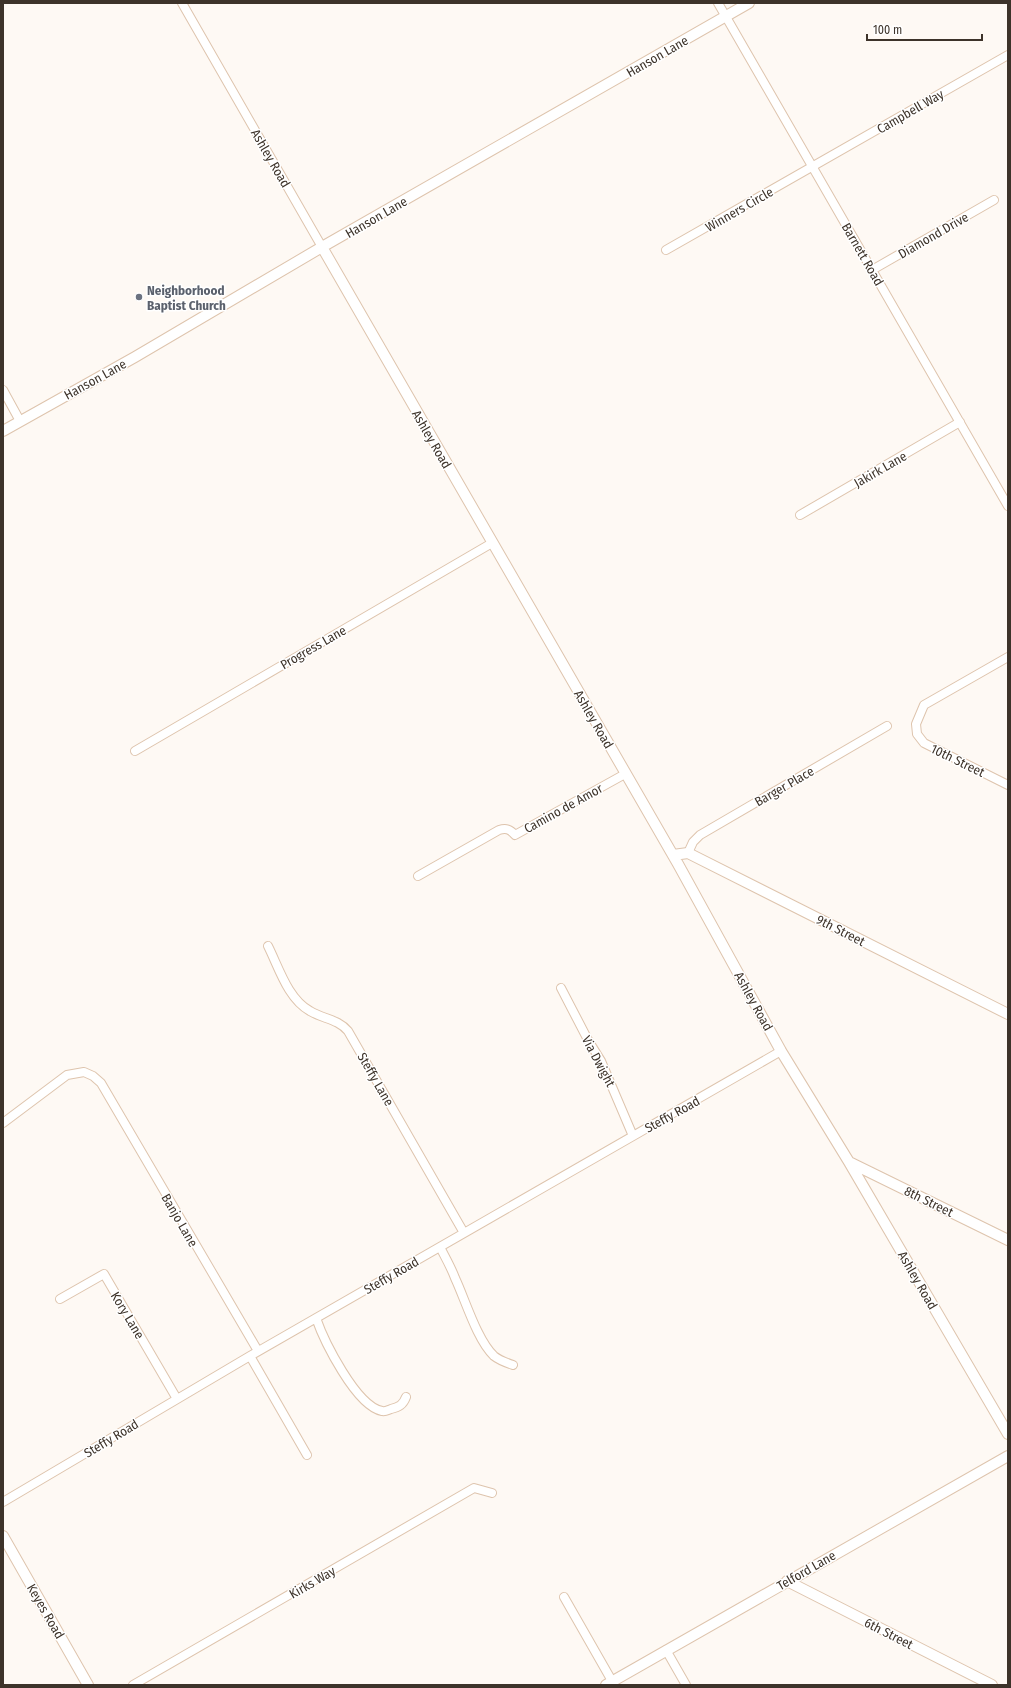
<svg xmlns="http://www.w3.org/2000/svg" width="1011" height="1688" viewBox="0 0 1011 1688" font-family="'Fira Sans Condensed',sans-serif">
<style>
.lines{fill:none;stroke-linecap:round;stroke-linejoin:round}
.minor-casing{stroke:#dec4ad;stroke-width:10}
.tertiary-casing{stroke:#dec4ad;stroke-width:12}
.minor{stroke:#fff;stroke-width:8}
.tertiary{stroke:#fff;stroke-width:10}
.worship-dot{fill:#6b7280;stroke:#fff;stroke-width:1.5}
.labels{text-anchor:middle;stroke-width:3;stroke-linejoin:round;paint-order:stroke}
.street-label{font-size:13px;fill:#3d332a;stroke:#fff}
.worship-label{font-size:13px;font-weight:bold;fill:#5b616d;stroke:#fff;text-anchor:start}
</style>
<rect width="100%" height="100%" fill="#fef9f4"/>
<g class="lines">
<g class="minor-casing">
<path id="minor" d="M182 3 322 247
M718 3 1008 506
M666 250 1008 55
M872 270 994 200
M3 390 20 421
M800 515 960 422
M1008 657 924 705 916 724 917 734 924 743 1008 785
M135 751 492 543
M688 853 693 842 700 835 887 726
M418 876 499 830C506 828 510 829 515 835L625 774
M268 946C279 968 288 999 310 1011 323 1019 338 1019 348 1031L464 1233
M561 988 588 1040 601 1061 633 1136
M3 1123 67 1075 84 1072 93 1076 101 1083 258 1351
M440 1247C445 1257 451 1267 455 1278 465 1299 477 1340 494 1356 499 1360 507 1363 513 1365
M60 1299 104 1274 177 1399
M316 1318C324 1341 356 1406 382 1411 385 1412 388 1410 391 1409 399 1407 403 1405 406 1397
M250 1356 307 1455
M3 1502 250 1356 781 1051
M564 1597 612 1681
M666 1650 686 1685
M133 1685 474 1488 492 1493"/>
</g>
<g class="tertiary-casing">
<path id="tertiary" d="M322 247 678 864 781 1051 849 1162 1008 1434
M3 431 135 357 322 247 749 3
M673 855 688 853 1008 1014
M849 1162 1008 1240
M3 1536 88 1685
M787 1581 992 1685
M606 1685 1008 1456"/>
</g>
<use href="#minor" class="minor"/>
<use href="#tertiary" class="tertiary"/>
</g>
<circle class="worship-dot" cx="139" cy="297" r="4"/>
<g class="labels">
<g class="street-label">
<text transform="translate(657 56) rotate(-30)" y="5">Hanson Lane</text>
<text transform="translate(910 111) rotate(-30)" y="5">Campbell Way</text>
<text transform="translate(271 158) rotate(60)" y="5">Ashley Road</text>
<text transform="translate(739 209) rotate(-30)" y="5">Winners Circle</text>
<text transform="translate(376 217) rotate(-30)" y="5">Hanson Lane</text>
<text transform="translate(933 235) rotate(-30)" y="5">Diamond Drive</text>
<text transform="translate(863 254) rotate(60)" y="5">Barnett Road</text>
<text transform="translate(95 379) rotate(-29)" y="5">Hanson Lane</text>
<text transform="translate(432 439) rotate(60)" y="5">Ashley Road</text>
<text transform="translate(880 469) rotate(-30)" y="5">Jakirk Lane</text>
<text transform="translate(313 647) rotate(-30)" y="5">Progress Lane</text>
<text transform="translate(594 719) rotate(60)" y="5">Ashley Road</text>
<text transform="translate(958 760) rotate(26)" y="5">10th Street</text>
<text transform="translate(784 786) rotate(-30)" y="5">Barger Place</text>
<text transform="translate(563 808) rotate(-29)" y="5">Camino de Amor</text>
<text transform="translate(841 930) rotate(27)" y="5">9th Street</text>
<text transform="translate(754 1001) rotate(61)" y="5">Ashley Road</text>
<text transform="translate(599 1061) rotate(62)" y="5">Via Dwight</text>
<text transform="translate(376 1079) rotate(60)" y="5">Steffy Lane</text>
<text transform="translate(672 1114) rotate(-29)" y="5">Steffy Road</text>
<text transform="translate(929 1201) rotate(26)" y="5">8th Street</text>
<text transform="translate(180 1220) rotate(60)" y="5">Banjo Lane</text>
<text transform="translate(391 1275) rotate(-30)" y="5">Steffy Road</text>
<text transform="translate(918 1280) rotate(60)" y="5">Ashley Road</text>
<text transform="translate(128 1315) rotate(59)" y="5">Kory Lane</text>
<text transform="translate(111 1438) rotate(-31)" y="5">Steffy Road</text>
<text transform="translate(806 1570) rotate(-30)" y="5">Telford Lane</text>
<text transform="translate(312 1582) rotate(-30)" y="5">Kirks Way</text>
<text transform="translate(46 1611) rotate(60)" y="5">Keyes Road</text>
<text transform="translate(889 1633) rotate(27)" y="5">6th Street</text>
</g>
<g class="worship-label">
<text x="147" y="295">Neighborhood<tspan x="147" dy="15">Baptist Church</tspan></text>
</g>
</g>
<rect width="1011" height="1688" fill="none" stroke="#3d332a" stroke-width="8"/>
<path d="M867 34v6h115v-6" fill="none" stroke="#3d332a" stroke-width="2"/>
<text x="873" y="34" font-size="12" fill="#3d332a" stroke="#ffffff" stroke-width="3" paint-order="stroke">100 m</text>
</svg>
